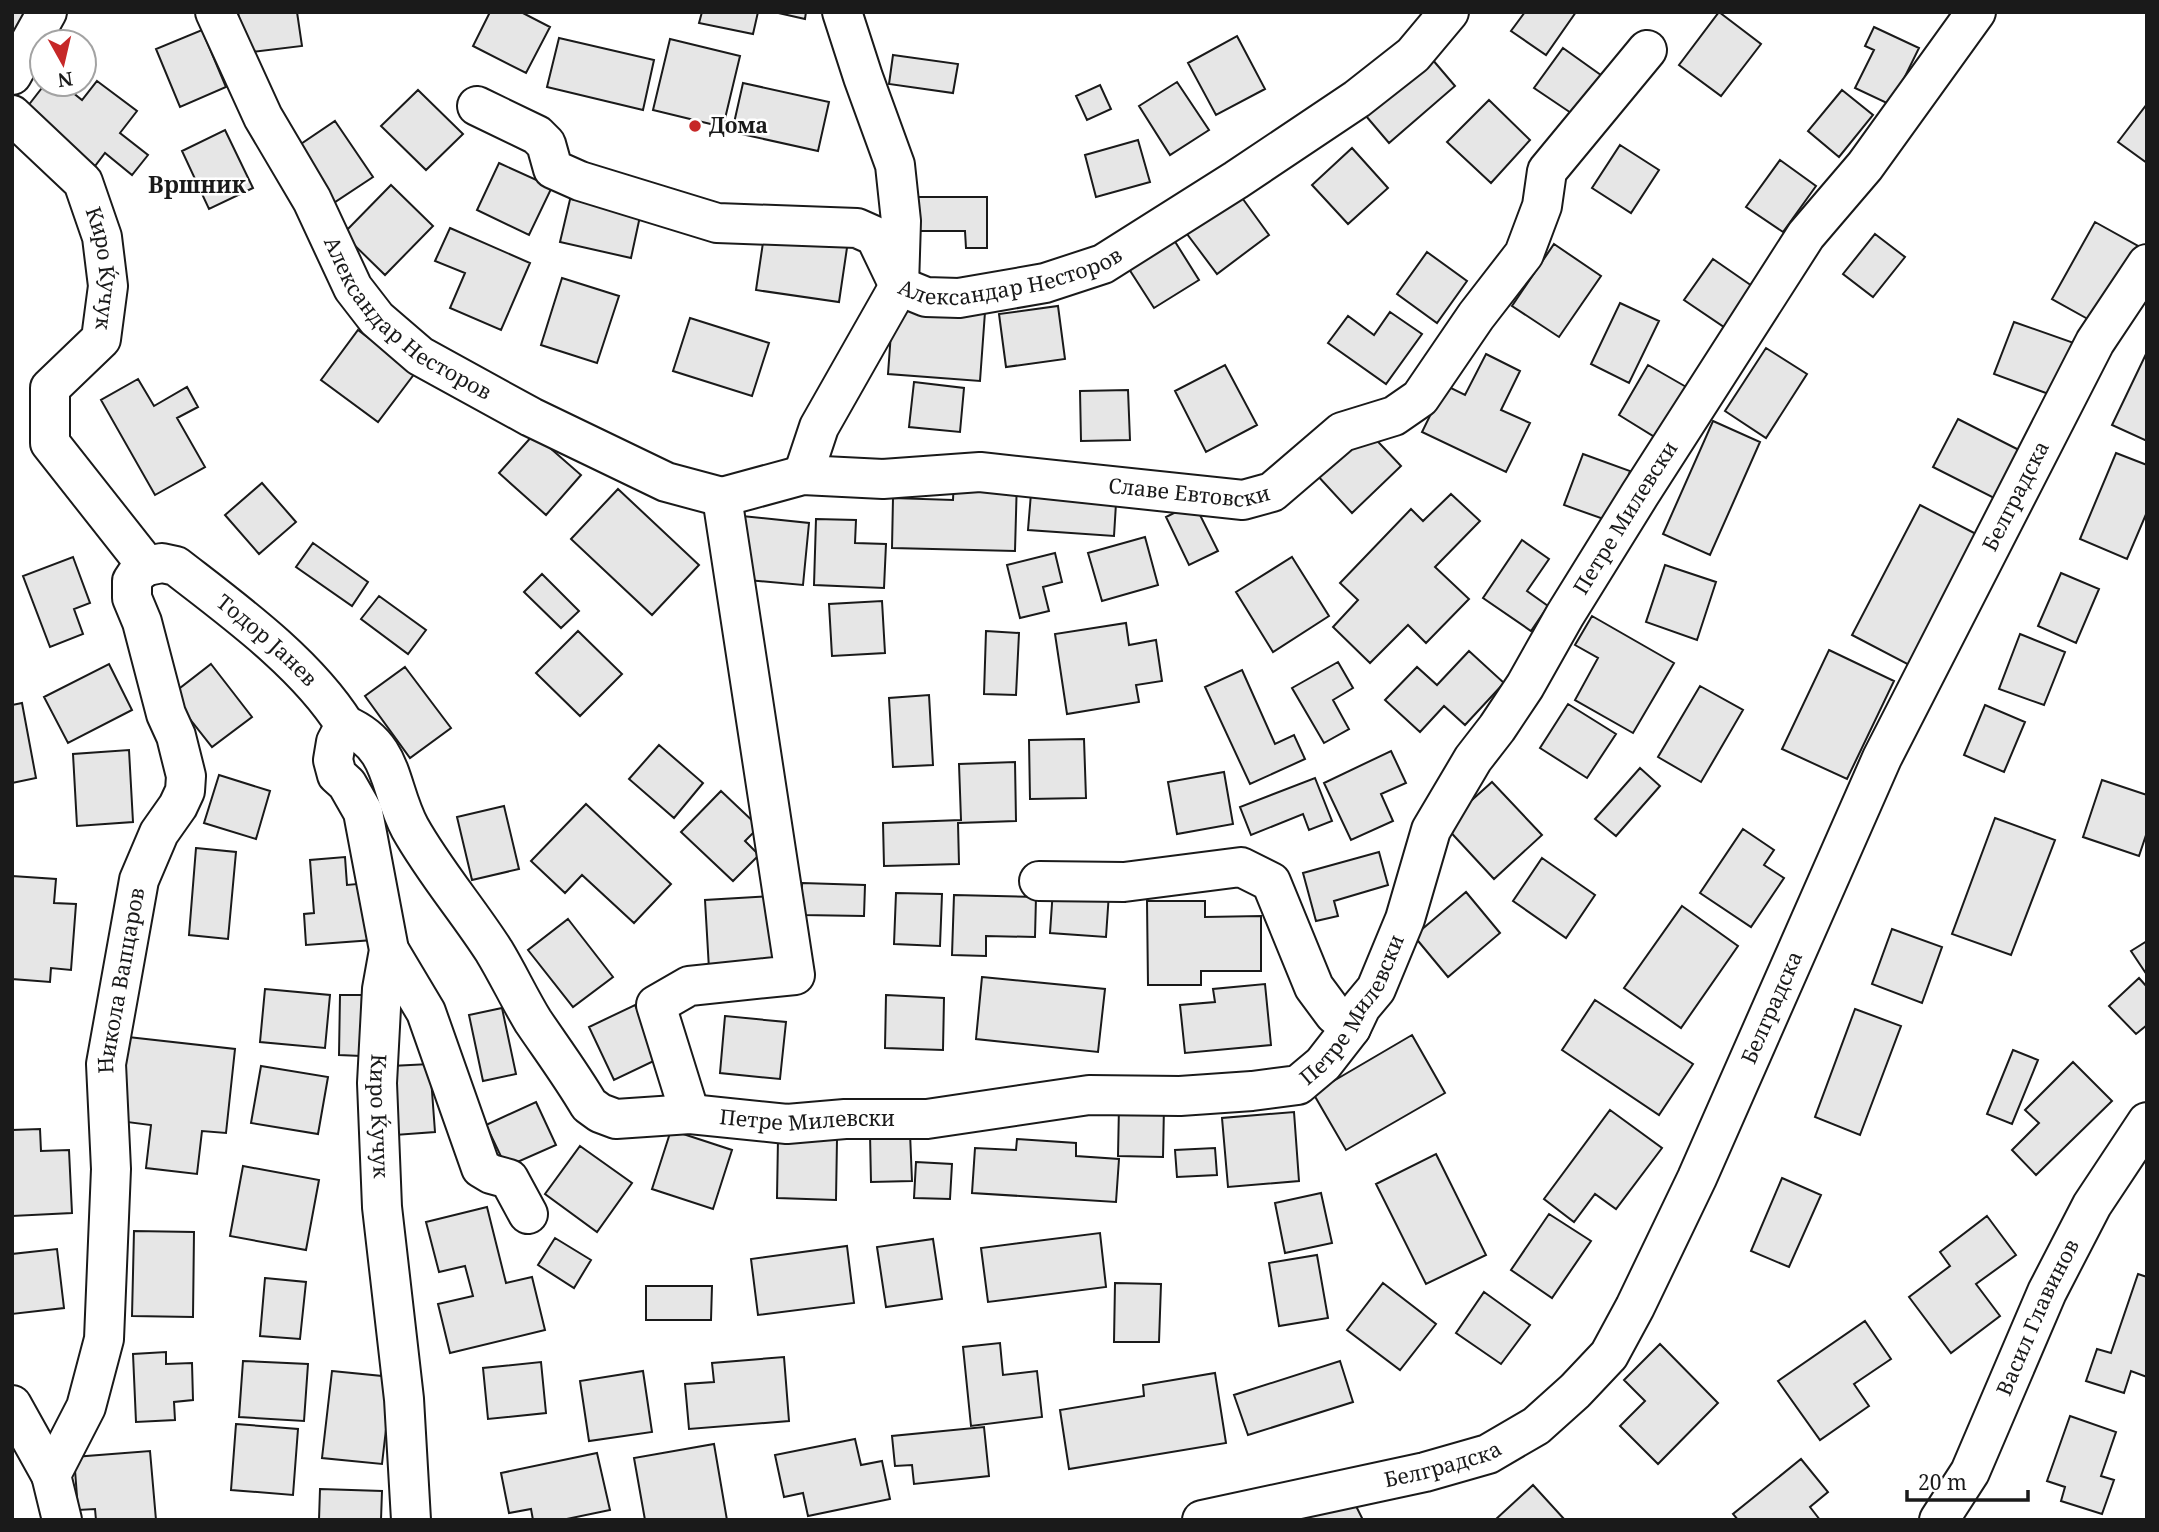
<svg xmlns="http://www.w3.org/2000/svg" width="2159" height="1532" viewBox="0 0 2159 1532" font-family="'Noto Serif',serif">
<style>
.building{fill:#e6e6e6;stroke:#1a1a1a;stroke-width:2}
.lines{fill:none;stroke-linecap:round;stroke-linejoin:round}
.minor-casing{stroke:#1a1a1a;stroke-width:42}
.minor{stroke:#fff;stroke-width:38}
.poi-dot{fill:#c62828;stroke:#fff;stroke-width:2.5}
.labels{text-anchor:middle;stroke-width:5;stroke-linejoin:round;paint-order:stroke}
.poi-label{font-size:21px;font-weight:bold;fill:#1a1a1a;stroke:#fff;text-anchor:start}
.street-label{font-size:21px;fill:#1a1a1a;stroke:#fff}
.neighbourhood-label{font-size:23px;font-weight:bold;fill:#1a1a1a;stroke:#fff}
</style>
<rect width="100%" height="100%" fill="#fff"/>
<path class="building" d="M12 12H28L12 36Z
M238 12H297L302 46 243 53Z
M490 12H521L550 27 526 73 473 46Z
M702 12H758L753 34 699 23Z
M774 12H806L805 19Z
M1525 12H1576L1546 55 1511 31Z
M1719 12 1761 44 1721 96 1679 65Z
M1874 27 1919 48 1891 105 1855 88 1874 50 1865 46Z
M202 30 226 87 180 107 156 49Z
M1237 36 1265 89 1216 115 1188 63Z
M559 38 654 60 643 110 547 87Z
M670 39 740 56 723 127 653 110Z
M1563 48 1605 78 1577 117 1534 88Z
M893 55 958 64 953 93 889 84Z
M1432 59 1455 86 1389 143 1366 116Z
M97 81 137 111 120 133 148 155 132 175 105 153 95 166 24 111 45 84H62L82 100Z
M1177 82 1209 130 1170 155 1139 106Z
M743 83 829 102 818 151 732 132Z
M1100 85 1111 109 1087 120 1076 96Z
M418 90 463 134 426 170 381 126Z
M1842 90 1873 115 1839 157 1808 131Z
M1489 100 1530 140 1491 183 1447 142Z
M2147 104V163L2118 142Z
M335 121 373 177 329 206 292 150Z
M225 130 253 188 209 209 182 151Z
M1138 140 1150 182 1096 197 1085 155Z
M1620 145 1659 170 1631 213 1592 188Z
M1352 148 1388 188 1348 224 1312 185Z
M1780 160 1816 186 1783 232 1746 207Z
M499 163 552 187 529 235 477 210Z
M391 185 433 226 385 275 343 234Z
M572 191 642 207 631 258 560 242Z
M1240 195 1269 235 1217 274 1187 234Z
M911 197H987V248H966L965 231H911Z
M2095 222 2138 246 2095 323 2052 299Z
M450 228 530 263 501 330 450 308 465 273 435 261Z
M765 229 848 241 839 302 756 290Z
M1875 234 1905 257 1873 297 1843 274Z
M1174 240 1199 280 1154 308 1129 269Z
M1554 244 1601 276 1559 337 1512 306Z
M1427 252 1467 281 1437 323 1397 294Z
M1713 259 1752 286 1724 327 1684 300Z
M562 278 619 296 597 363 541 345Z
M1620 303 1659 321 1629 383 1591 364Z
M893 305 985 312 980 381 888 374Z
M1058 306 1065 359 1006 367 999 314Z
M1390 312 1422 334 1386 384 1328 343 1348 316 1374 335Z
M690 318 769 343 752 396 673 371Z
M2014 322 2074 343 2054 396 1994 374Z
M358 330 415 373 378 422 321 380Z
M1766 348 1807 374 1766 438 1725 411Z
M2147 352V441L2112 425Z
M1486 354 1520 371 1501 410 1530 423 1506 472 1422 432 1445 385 1465 395Z
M1225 365 1257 425 1206 452 1175 391Z
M1648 365 1688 388 1658 439 1619 415Z
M138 379 154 406 187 387 198 407 177 418 205 467 155 495 101 400Z
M914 382 964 388 960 432 909 427Z
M1128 390 1130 440 1081 441 1080 391Z
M1958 419 2021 451 1996 499 1933 467Z
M1713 421 1760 442 1710 555 1663 534Z
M1365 428 1401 466 1352 513 1316 474Z
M534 434 581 475 546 515 499 473Z
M2116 453 2147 465V512L2127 559 2080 539Z
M1583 454 1630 471 1612 522 1564 505Z
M954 477 1017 478 1015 551 892 548 893 498 953 500Z
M1032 481 1117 487 1114 536 1028 530Z
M262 483 296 522 259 554 225 515Z
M618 489 699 565 652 615 571 539Z
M1451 494 1480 521 1435 567 1469 599 1426 643 1408 625 1370 663 1333 627 1358 600 1340 583 1411 509 1423 521Z
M1194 503 1218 551 1189 565 1166 517Z
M1920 505 1980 536 1913 667 1852 635Z
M742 516 809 523 803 585 736 579Z
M816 519 856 520 855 543 886 544 884 588 814 585Z
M1145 537 1158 585 1102 601 1088 553Z
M1522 540 1549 559 1527 591 1548 606 1531 631 1483 598Z
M313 543 368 582 352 606 296 567Z
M1055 553 1062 582 1043 587 1049 611 1020 618 1007 565Z
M73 557 90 603 74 609 83 634 50 647 23 576Z
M1292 557 1329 616 1273 652 1236 592Z
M1665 565 1716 582 1697 640 1646 622Z
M2061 573 2099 589 2076 643 2038 626Z
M542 574 579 611 561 628 524 592Z
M379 596 426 630 408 654 361 619Z
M882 601 885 653 832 656 829 604Z
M1592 616 1674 663 1633 733 1575 700 1598 658 1575 645Z
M1126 623 1129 645 1156 640 1162 681 1136 685 1139 702 1067 714 1055 634Z
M578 631 622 674 580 716 536 673Z
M986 631 1019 633 1016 695 984 694Z
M2020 634 2065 652 2044 705 1999 689Z
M1829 650 1894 681 1847 779 1782 749Z
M1469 651 1504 683 1465 725 1444 706 1420 732 1385 700 1417 667 1437 685Z
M1338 662 1353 688 1333 700 1349 729 1324 743 1292 688Z
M109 664 132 710 68 743 44 697Z
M211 664 252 717 212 747 171 695Z
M405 667 451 728 410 758 365 696Z
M1242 670 1275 744 1294 735 1305 759 1250 784 1205 687Z
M1700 686 1743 710 1701 782 1658 757Z
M929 695 933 765 893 767 889 698Z
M22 703 36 778 12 783V705Z
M1568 704 1616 734 1587 778 1540 748Z
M1985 705 2025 722 2004 772 1964 755Z
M1084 739 1086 798 1030 799 1029 740Z
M659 745 703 783 674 818 629 779Z
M129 750 133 822 77 826 73 754Z
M1391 751 1406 783 1381 794 1393 821 1351 840 1324 783Z
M1015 762 1016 821 958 823 959 864 884 866 883 823 961 820 959 764Z
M1640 768 1660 786 1616 836 1595 819Z
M1224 772 1233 824 1177 834 1168 782Z
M219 775 270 791 256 839 204 823Z
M1315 778 1332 821 1309 830 1303 814 1251 835 1240 807Z
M2102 780 2147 795V832L2139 856 2083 837Z
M1492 782 1542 835 1494 879 1444 825Z
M721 791 759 827 745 841 759 855 733 881 681 832Z
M586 804 671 884 634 923 582 875 565 893 531 861Z
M504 806 519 869 472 880 457 817Z
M1995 818 2055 840 2011 955 1952 934Z
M1743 829 1774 850 1764 865 1784 878 1751 927 1700 893Z
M196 848 236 852 228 939 189 935Z
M1379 852 1388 885 1334 901 1338 916 1316 921 1303 873Z
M345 857 347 885 368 883 373 940 306 945 304 914 314 913 310 860Z
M1542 858 1595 895 1566 938 1513 901Z
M12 876 56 879 54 903 76 904 71 970 51 968 50 982 12 979Z
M802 883 865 885 864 916 802 915Z
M1053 889 1109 893 1106 937 1050 933Z
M1466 892 1500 933 1448 977 1414 936Z
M896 893 942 894 940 946 894 944Z
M954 895 1036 897 1035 937 986 936V956L952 955Z
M772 896 776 965 709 969 705 900Z
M1147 901H1205V917L1261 916V971H1201V985H1148Z
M1682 906 1738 946 1681 1028 1624 988Z
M568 919 613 977 573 1007 528 950Z
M1892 929 1942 947 1922 1003 1872 984Z
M2147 941V975L2131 951Z
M982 977 1105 989 1098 1052 976 1039Z
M2139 978 2147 987V1025L2136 1034 2109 1006Z
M1265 984 1271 1045 1185 1053 1180 1005 1215 1002 1213 989Z
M265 989 330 995 325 1048 260 1042Z
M340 995H362L361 1056 339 1055Z
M886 995 944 998 943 1050 885 1048Z
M1595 1000 1693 1064 1659 1115 1562 1050Z
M635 1005 660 1058 614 1080 589 1027Z
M502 1008 516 1074 483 1081 469 1015Z
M1855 1009 1901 1026 1860 1135 1815 1117Z
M725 1016 786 1022 780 1079 720 1073Z
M1412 1035 1445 1093 1346 1150 1313 1093Z
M128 1037 235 1049 226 1133 202 1131 197 1174 146 1168 151 1125 119 1121Z
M2013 1050 2038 1060 2012 1124 1987 1114Z
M2073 1062 2112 1101 2036 1175 2012 1150 2039 1123 2025 1110Z
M430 1064 435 1132 395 1135 391 1066Z
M261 1066 328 1077 318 1134 251 1123Z
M536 1102 556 1145 506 1167 486 1125Z
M1119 1106H1164L1163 1157 1118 1156Z
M1610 1110 1662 1148 1616 1209 1595 1194 1574 1222 1544 1199Z
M1294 1112 1299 1181 1228 1187 1222 1118Z
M40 1129 41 1151 69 1150 72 1213 12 1216V1130Z
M671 1130 732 1150 713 1209 652 1189Z
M910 1133 912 1181 871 1182 870 1134Z
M778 1138 837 1139 836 1200 777 1198Z
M1017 1139 1076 1143V1156L1119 1159 1116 1202 972 1193 975 1148 1016 1150Z
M580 1146 632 1183 597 1232 545 1194Z
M1215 1148 1217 1175 1177 1177 1175 1150Z
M1436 1154 1486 1255 1426 1284 1376 1184Z
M916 1162 952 1164 950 1199 914 1198Z
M243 1166 319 1180 306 1250 230 1236Z
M1782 1178 1821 1195 1789 1267 1751 1251Z
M1321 1193 1332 1243 1285 1253 1275 1203Z
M487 1207 506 1283 532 1277 545 1330 450 1353 438 1304 473 1296 465 1266 439 1272 426 1222Z
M1549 1214 1591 1241 1552 1298 1511 1270Z
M1987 1216 2016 1255 1976 1284 2000 1316 1951 1353 1909 1297 1950 1266 1940 1252Z
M134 1231 194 1232 193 1317 132 1316Z
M1100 1233 1106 1287 988 1302 981 1248Z
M555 1238 591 1260 574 1288 538 1265Z
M933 1239 942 1299 886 1307 877 1247Z
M847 1246 854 1303 758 1315 751 1259Z
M57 1249 64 1308 12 1314V1254Z
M1317 1255 1328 1318 1279 1326 1269 1263Z
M2138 1274 2147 1277V1377L2131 1371 2124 1393 2086 1381 2097 1349 2111 1353Z
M265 1278 306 1282 300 1339 260 1336Z
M1115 1283 1161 1284 1159 1342H1114Z
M1383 1283 1436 1324 1400 1370 1347 1330Z
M646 1286H712L711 1320H646Z
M1484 1292 1530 1325 1501 1364 1456 1333Z
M1865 1321 1891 1359 1854 1384 1869 1406 1820 1440 1778 1381Z
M1000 1343 1003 1375 1037 1371 1042 1417 971 1426 963 1347Z
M1660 1344 1718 1403 1658 1464 1620 1426 1645 1401 1624 1380Z
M166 1352V1364L192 1363 193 1400 174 1402 175 1420 136 1422 133 1354Z
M784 1357 789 1421 689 1429 685 1384 714 1382 712 1363Z
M243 1361 308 1364 304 1421 239 1417Z
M1340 1361 1353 1402 1248 1435 1234 1395Z
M541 1362 546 1413 488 1419 483 1368Z
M332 1371 392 1377 382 1464 322 1458Z
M643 1371 652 1432 589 1441 580 1381Z
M1215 1373 1226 1443 1069 1469 1060 1410 1144 1396 1143 1385Z
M2070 1416 2116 1432 2101 1476 2114 1480 2102 1514 2061 1501 2065 1487 2047 1481Z
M236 1424 298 1429 293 1495 231 1490Z
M984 1427 989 1476 914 1484 912 1465 895 1466 892 1436Z
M855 1439 861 1465 882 1461 890 1499 808 1516 803 1493 784 1497 775 1455Z
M714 1444 727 1520H645L634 1458Z
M150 1451 156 1520H96L95 1509 78 1510 74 1457Z
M597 1453 610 1510 562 1520H533L531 1509 509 1513 501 1473Z
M1801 1459 1828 1492 1810 1507 1820 1520H1738L1733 1514Z
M1533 1485 1565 1520H1495Z
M320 1489 382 1491 381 1520H319Z
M1350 1494 1363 1520H1302Z"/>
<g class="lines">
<g class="minor-casing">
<g id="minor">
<path id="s1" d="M215 12 263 117 312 200 353 288 377 319 420 356 531 417 666 482 722 497"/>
<path d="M12 75 47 12"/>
<path id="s2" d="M477 106 537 135 546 144 553 169 580 181 717 223 857 228 875 236 899 286 926 297 959 298 1045 283 1103 264 1236 180 1357 99 1413 55 1449 12"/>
<path id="s3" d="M12 115 83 182 102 237 108 286 101 339 50 388V443L147 566"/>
<path d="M803 475 819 427 899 286 901 221 895 165 863 77 842 12"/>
<path id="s4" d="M722 497 803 475 883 479 980 472 1243 500 1272 492 1342 432 1394 416 1420 398 1476 316 1524 254 1542 206 1547 171 1647 50"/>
<path id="s5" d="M345 725C395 746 388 787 410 828 434 871 467 909 494 951 508 974 519 998 533 1021 552 1049 572 1076 589 1105L600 1113 616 1119 690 1114 787 1124 845 1119H927L1089 1095 1180 1096 1252 1091 1298 1085 1323 1064 1351 1028 1361 1007 1376 989 1405 919 1431 830 1473 759 1497 728 1525 686 1565 615 1640 494 1806 235 1865 166 1976 12"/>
<path id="s6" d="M345 725 336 742 333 760 337 775 347 784 363 812 389 950 382 989 377 1083 382 1207 404 1399 411 1520"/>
<path d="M1039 881 1124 882 1241 867 1271 882 1314 987 1334 1014 1351 1028"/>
<path d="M389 950 426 1012 481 1168 491 1174 509 1179 528 1214"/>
<path d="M690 1114 656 1005 689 986 795 975 722 497"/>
<path d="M12 1405 51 1475"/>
<path id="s7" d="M62 1520 51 1475 86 1407 104 1339 111 1169 106 1064 139 880 159 833 178 806 185 791 186 776 176 736 166 714 142 622 132 598V581L138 572 147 566 162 563 176 566C234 611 306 663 345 725"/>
<path id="s8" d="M1202 1520 1425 1472 1488 1454 1536 1426 1575 1391 1609 1355 1635 1307 1697 1178 1882 758 2095 342 2147 264"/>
<path id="s9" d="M1939 1520 1970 1472 2047 1292 2092 1205 2147 1122"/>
</g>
</g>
<use href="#minor" class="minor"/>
</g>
<circle class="poi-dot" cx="695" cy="126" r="7"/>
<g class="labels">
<g class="poi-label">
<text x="709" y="133">Дома</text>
</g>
<g class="street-label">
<text dy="7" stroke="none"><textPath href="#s2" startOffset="609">Александар Несторов</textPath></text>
<text dy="7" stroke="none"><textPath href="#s3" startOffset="187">Киро Ќучук</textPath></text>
<text dy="7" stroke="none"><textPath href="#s1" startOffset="369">Александар Несторов</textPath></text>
<text dy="7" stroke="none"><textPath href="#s4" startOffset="472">Славе Евтовски</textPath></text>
<text dy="7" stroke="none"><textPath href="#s8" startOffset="1402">Белградска</textPath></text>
<text dy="7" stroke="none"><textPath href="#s5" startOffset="1834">Петре Милевски</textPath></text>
<text dy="7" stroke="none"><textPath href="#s7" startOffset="1143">Тодор Јанев</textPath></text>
<text dy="7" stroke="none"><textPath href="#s7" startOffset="553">Никола Вапцаров</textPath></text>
<text dy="7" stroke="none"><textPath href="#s5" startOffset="1267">Петре Милевски</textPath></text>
<text dy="7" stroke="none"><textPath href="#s8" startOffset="835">Белградска</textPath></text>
<text dy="7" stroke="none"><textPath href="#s6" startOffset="406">Киро Ќучук</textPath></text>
<text dy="7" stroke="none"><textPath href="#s5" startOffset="679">Петре Милевски</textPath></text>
<text dy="7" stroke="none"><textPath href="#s9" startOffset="226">Васил Главинов</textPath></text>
<text dy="7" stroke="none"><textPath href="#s8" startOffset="247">Белградска</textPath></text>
</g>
<g class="neighbourhood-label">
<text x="197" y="193">Вршник</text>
</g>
</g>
<rect width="2159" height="1532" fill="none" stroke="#1a1a1a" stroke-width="28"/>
<g transform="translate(63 63) rotate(172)"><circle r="33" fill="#ffffff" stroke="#a3a3a3" stroke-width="2"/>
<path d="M0-5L12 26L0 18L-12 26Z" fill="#c62828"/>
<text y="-10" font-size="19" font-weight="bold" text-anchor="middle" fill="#1a1a1a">N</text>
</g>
<path d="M1907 1490v10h121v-10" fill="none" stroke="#1a1a1a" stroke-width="3.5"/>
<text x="1918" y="1490" font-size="21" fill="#1a1a1a" stroke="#ffffff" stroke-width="5" paint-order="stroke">20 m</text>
</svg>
